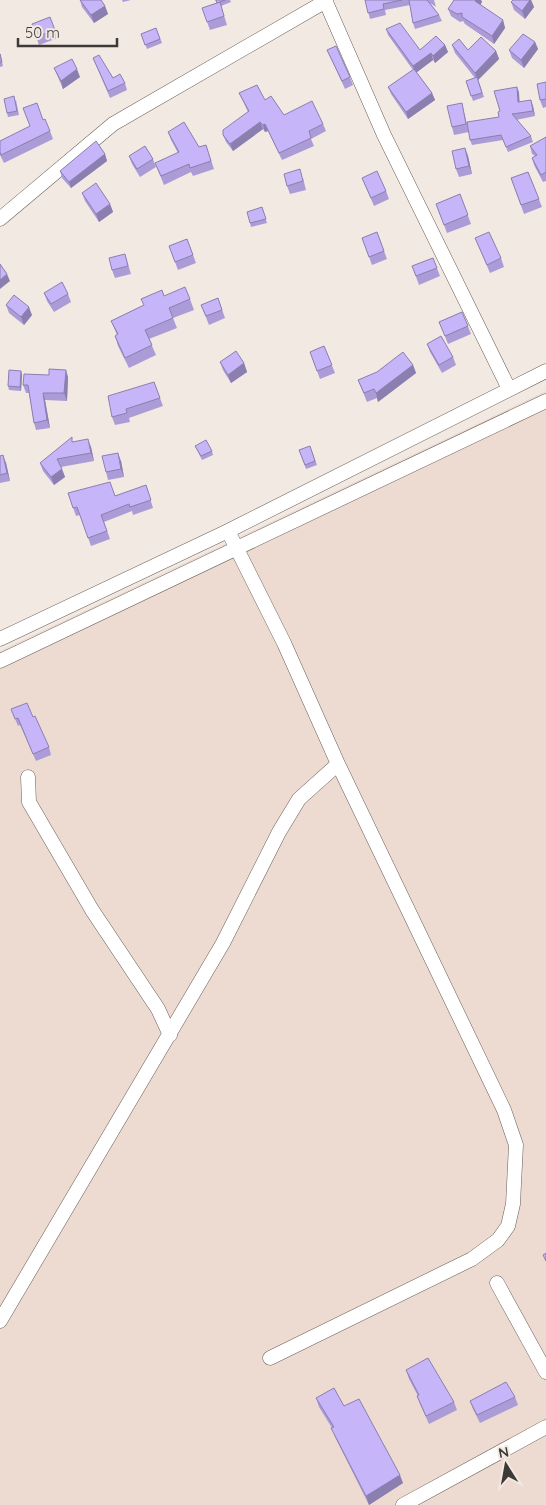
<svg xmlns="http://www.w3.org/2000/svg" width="546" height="1505" viewBox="0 0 546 1505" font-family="Quicksand,sans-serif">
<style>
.built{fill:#eddbd1}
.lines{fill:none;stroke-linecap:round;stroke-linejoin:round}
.minor-casing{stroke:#68605a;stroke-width:15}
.minor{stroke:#fff;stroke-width:14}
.wall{fill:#ab9cd7}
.shaded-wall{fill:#8b7faf}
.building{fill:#c7b5fa;stroke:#8b7faf}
</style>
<rect width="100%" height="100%" fill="#f3e9e3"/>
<path class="built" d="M546 391V1505H0V651Z"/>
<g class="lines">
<g class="minor-casing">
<path id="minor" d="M325 0 384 135 509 389
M0 219 113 124 326 1
M228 531 284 643 338 764 504 1110 516 1145 513 1204 508 1226 498 1240 472 1259 270 1358
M0 639 228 531 546 371
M0 661 546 401
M28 777 29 802 92 910 158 1009 170 1035
M497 1283 546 1372
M0 1321 223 943 279 832 299 799 338 764
M403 1505 546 1427"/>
</g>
<use href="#minor" class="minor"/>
</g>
<path class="wall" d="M80 0H101L105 6 108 14 94 23 82 7Z
M122 0H131L123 2Z
M215 0H230L231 2 221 6 227 25 210 30 207 22 217 3Z
M365 0H434L436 7 430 3 439 15 442 21 415 29 413 23 410 5 385 10 386 15 370 19Z
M454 0H481L482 2 480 5 503 20 505 28 494 44 465 24 463 21 460 22 451 16 448 9Z
M513 0H531L534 7 525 19 514 10 511 2Z
M50 17 58 38 39 45 32 24Z
M156 28 162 43 147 49 141 34Z
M386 29 420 50 445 45 448 52 435 63 433 60 416 72 432 93 435 100 408 119 391 94 388 87 413 70 388 35Z
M535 42 538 49 524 68 512 58 509 50Z
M452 45 468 50 496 51 499 59 478 80 484 97 473 101 466 81 475 78 455 53Z
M327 50 350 77 353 85 345 89Z
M0 53 3 66 0 67Z
M93 58 113 78 125 83 127 90 110 98Z
M54 68 80 77 63 89Z
M546 82V107L543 108 540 100Z
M519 92V102L533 106 535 116 516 120 531 136 533 142 508 152 503 140 472 145 470 140 499 117Z
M239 93 265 100 284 115 323 124 326 131 311 139 314 146 282 160 268 131 265 132 263 129 233 151 226 142 223 135 248 112Z
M16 100 19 115 8 117 7 113Z
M462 103 464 112 469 132 454 135 452 127Z
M43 120 50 131 53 139 4 163 0 155V141Z
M168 132 199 147 206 145 214 169 193 176 191 172 164 185 155 163 178 153 171 140Z
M546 137V181L543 182 534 165 532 158 535 156 532 154 530 146Z
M465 148 468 156 472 174 459 177 456 169Z
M105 154 107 161 71 188 62 178 60 171Z
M129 156 153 159 156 167 140 177 132 164Z
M528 172 542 207 524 214 511 178Z
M303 178 306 190 290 194 287 186Z
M362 178 386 191 389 199 374 206Z
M82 193 110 204 113 212 99 222 85 201Z
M460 194 471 224 447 233 436 204Z
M262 207 267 223 251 227 250 223Z
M377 232 387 259 372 265 362 238Z
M475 238 501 258 504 267 490 273Z
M187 239 196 263 178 270 169 246Z
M125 254 131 274 115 278 112 270Z
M433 258 440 276 419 285 412 266Z
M44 293 68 294 71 302 54 312 47 301Z
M164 296 190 299 194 310 173 318 177 328 149 339 156 355 129 368 118 346 115 336 117 335 111 321Z
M218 298 225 318 209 325 201 305Z
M6 305 32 315 24 325 9 313Z
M462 312 471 334 448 344 439 322Z
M427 344 453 357 456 365 442 373 430 352Z
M324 346 335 373 320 379 310 352Z
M220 362 244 363 247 372 231 383 223 370Z
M413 365 416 373 378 402 377 398 367 402 358 380Z
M21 371 22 375 21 391 9 390 8 386Z
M68 377 67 401 45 400 50 428 36 430 34 423 29 393H26L23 385Z
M154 382 163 406 129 418 130 422 115 425 112 417Z
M73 442 91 447 94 461 61 467 65 477 54 485 43 471 40 463Z
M195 446 212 451 213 455 202 460Z
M310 446 317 465 306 469 299 450Z
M0 456 6 463 10 481 0 483Z
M121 461 124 477 108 480 106 472Z
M146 485 153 508 133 515 132 511 104 522 110 539 91 546 80 515 76 516 68 493 115 496Z
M11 709 33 717 49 747 51 755 36 761 20 725 18 726Z
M406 1370 454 1402 457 1410 429 1424 420 1404 417 1396H418L409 1379Z
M515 1397 518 1405 480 1423 473 1409 470 1401Z
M316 1398 403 1483 369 1505 335 1437 332 1428 319 1407Z"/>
<path class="shaded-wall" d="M476 0H481L482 2 478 9 475 1Z
M530 0H531L534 7 525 19 522 11Z
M105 6 108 14 94 23 91 15Z
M503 20 505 28 494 44 492 36Z
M535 42 538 49 524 68 521 60Z
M445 45 448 52 435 63 433 56Z
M496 51 499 59 478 80 484 97 475 73Z
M431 53 433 60 416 73 413 66Z
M77 69 80 77 63 89 61 81Z
M517 87 519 92 520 108 518 102Z
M432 93 435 100 408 119 406 112Z
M531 100 533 106 535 116 533 111Z
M260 122 263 129 233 151 230 144Z
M265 124 268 131 265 132 263 125Z
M465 148 468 156 472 174 469 166Z
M105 154 107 161 71 188 69 182Z
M110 204 113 212 99 222 96 214Z
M7 274 10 281 0 289V280Z
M29 307 32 315 24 325 21 317Z
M244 363 247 372 231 383 228 375Z
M413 365 416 373 378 402 376 393Z
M66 370 68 377 67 401 64 393Z
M21 371 22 375 21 391 20 387Z
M43 393 45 400 50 428 47 420Z
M88 439 91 447 94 461 91 453Z
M118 453 121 461 124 477 121 469Z
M3 455 6 463 10 481 7 473Z
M62 469 65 477 54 485 51 477Z
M400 1475 403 1483 369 1505 366 1496Z"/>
<path class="building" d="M80 0H101L105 6 91 15Z
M216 0H225L217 3Z
M365 0H402L383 4 384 9 368 13Z
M409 0H427L439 15 413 23Z
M454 0H476L475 1 503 20 492 36 462 17V13L457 14 448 9Z
M513 0H530L522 11 511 2Z
M220 2 224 16 207 22 202 8Z
M50 17 55 30 36 37 32 24Z
M400 23 420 50 436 36 445 45 433 56 431 53 413 66 386 29Z
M156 28 160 39 145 45 141 34Z
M523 34 535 42 521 60 509 50Z
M481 37 496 51 475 73 452 45 459 39 468 50Z
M336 46 350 77 342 81 327 50Z
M0 54 2 62 0 63Z
M99 55 113 78 120 74 125 83 108 91 93 58Z
M72 59 77 69 61 81 54 68Z
M414 69 432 93 406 112 388 87Z
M477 77 482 93 471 96 466 81Z
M546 82V99L540 100 537 84Z
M257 85 265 100 271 96 284 115 312 101 323 124 309 131 311 138 279 153 265 124 263 125 260 122 230 144 223 135V130L249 111 239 93Z
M517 87 518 102 531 100 533 111 512 114 531 136 506 147 501 135 470 140 467 122 499 117 498 112 500 111 494 91Z
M14 96 17 111 7 113 4 99Z
M37 103 43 120 45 119 50 131 1 155 0 152V141L30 126 23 108Z
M462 103 466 124 452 127 447 106Z
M184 122 199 147 206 145 211 161 190 168 189 164 161 176 155 163 179 152 168 132Z
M546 137V172L541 175 532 158 537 155 530 146Z
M96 141 105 154 69 182 60 171Z
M145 146 153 159 137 169 129 156Z
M465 148 469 166 456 169 452 151Z
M300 169 303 181 287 186 284 174Z
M377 171 386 191 371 198 362 178Z
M528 172 539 199 521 205 511 178Z
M96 183 110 204 96 214 82 193Z
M460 194 468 215 444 225 436 204Z
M262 207 266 219 250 223 247 212Z
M377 232 384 251 369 257 362 238Z
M489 232 501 258 487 265 475 238Z
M187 239 193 255 175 262 169 246Z
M125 254 128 266 112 270 109 258Z
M433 258 437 268 416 276 412 266Z
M0 264 7 274 0 280Z
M62 282 68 294 51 304 44 293Z
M185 287 190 299 169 308 173 318 145 330 152 345 125 358 115 336 118 334 111 321 144 305 141 299 162 290 164 296Z
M14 295 29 307 21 317 6 305Z
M218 298 222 310 206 316 201 305Z
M462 312 468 326 445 336 439 322Z
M441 336 453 357 439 365 427 344Z
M324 346 332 365 317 371 310 352Z
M236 351 244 363 228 375 220 362Z
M403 352 413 365 376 393 374 389 364 393 358 380 377 372Z
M49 369 66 370 64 393H43L47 420 34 423 28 385H23L24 374 49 375Z
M9 370 21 371 20 387 8 386Z
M154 382 160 398 126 409 127 413 112 417 108 396Z
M72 437V442L88 439 91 453 57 459 62 469 51 477 40 463Z
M206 440 212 451 201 456 195 446Z
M310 446 315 461 305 465 299 450Z
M118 453 121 469 106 472 102 456Z
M3 455 7 473 0 475V456Z
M110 482 115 496 146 485 151 500 130 507 129 504 101 515 107 531 88 538 77 507 73 508 68 493Z
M27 703 33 717 35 716 49 747 33 754 18 718 15 719 11 709Z
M546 1253V1261L543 1255Z
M428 1358 454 1402 426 1416 417 1396 419 1395 406 1370Z
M506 1382 515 1397 477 1415 470 1401Z
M334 1388 344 1406 359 1399 400 1475 366 1496 331 1428 334 1427 316 1398Z"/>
<g transform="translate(506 1465) rotate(349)" stroke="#f3e9e3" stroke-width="4" paint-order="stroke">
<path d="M0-4L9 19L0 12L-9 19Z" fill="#3d3936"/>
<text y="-8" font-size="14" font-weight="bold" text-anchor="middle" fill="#3d3936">N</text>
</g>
<path d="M18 38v8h99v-8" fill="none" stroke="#3d3936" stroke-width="2.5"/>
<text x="25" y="38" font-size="15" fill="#3d3936" stroke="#f3e9e3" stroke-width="4" paint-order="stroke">50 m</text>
</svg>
